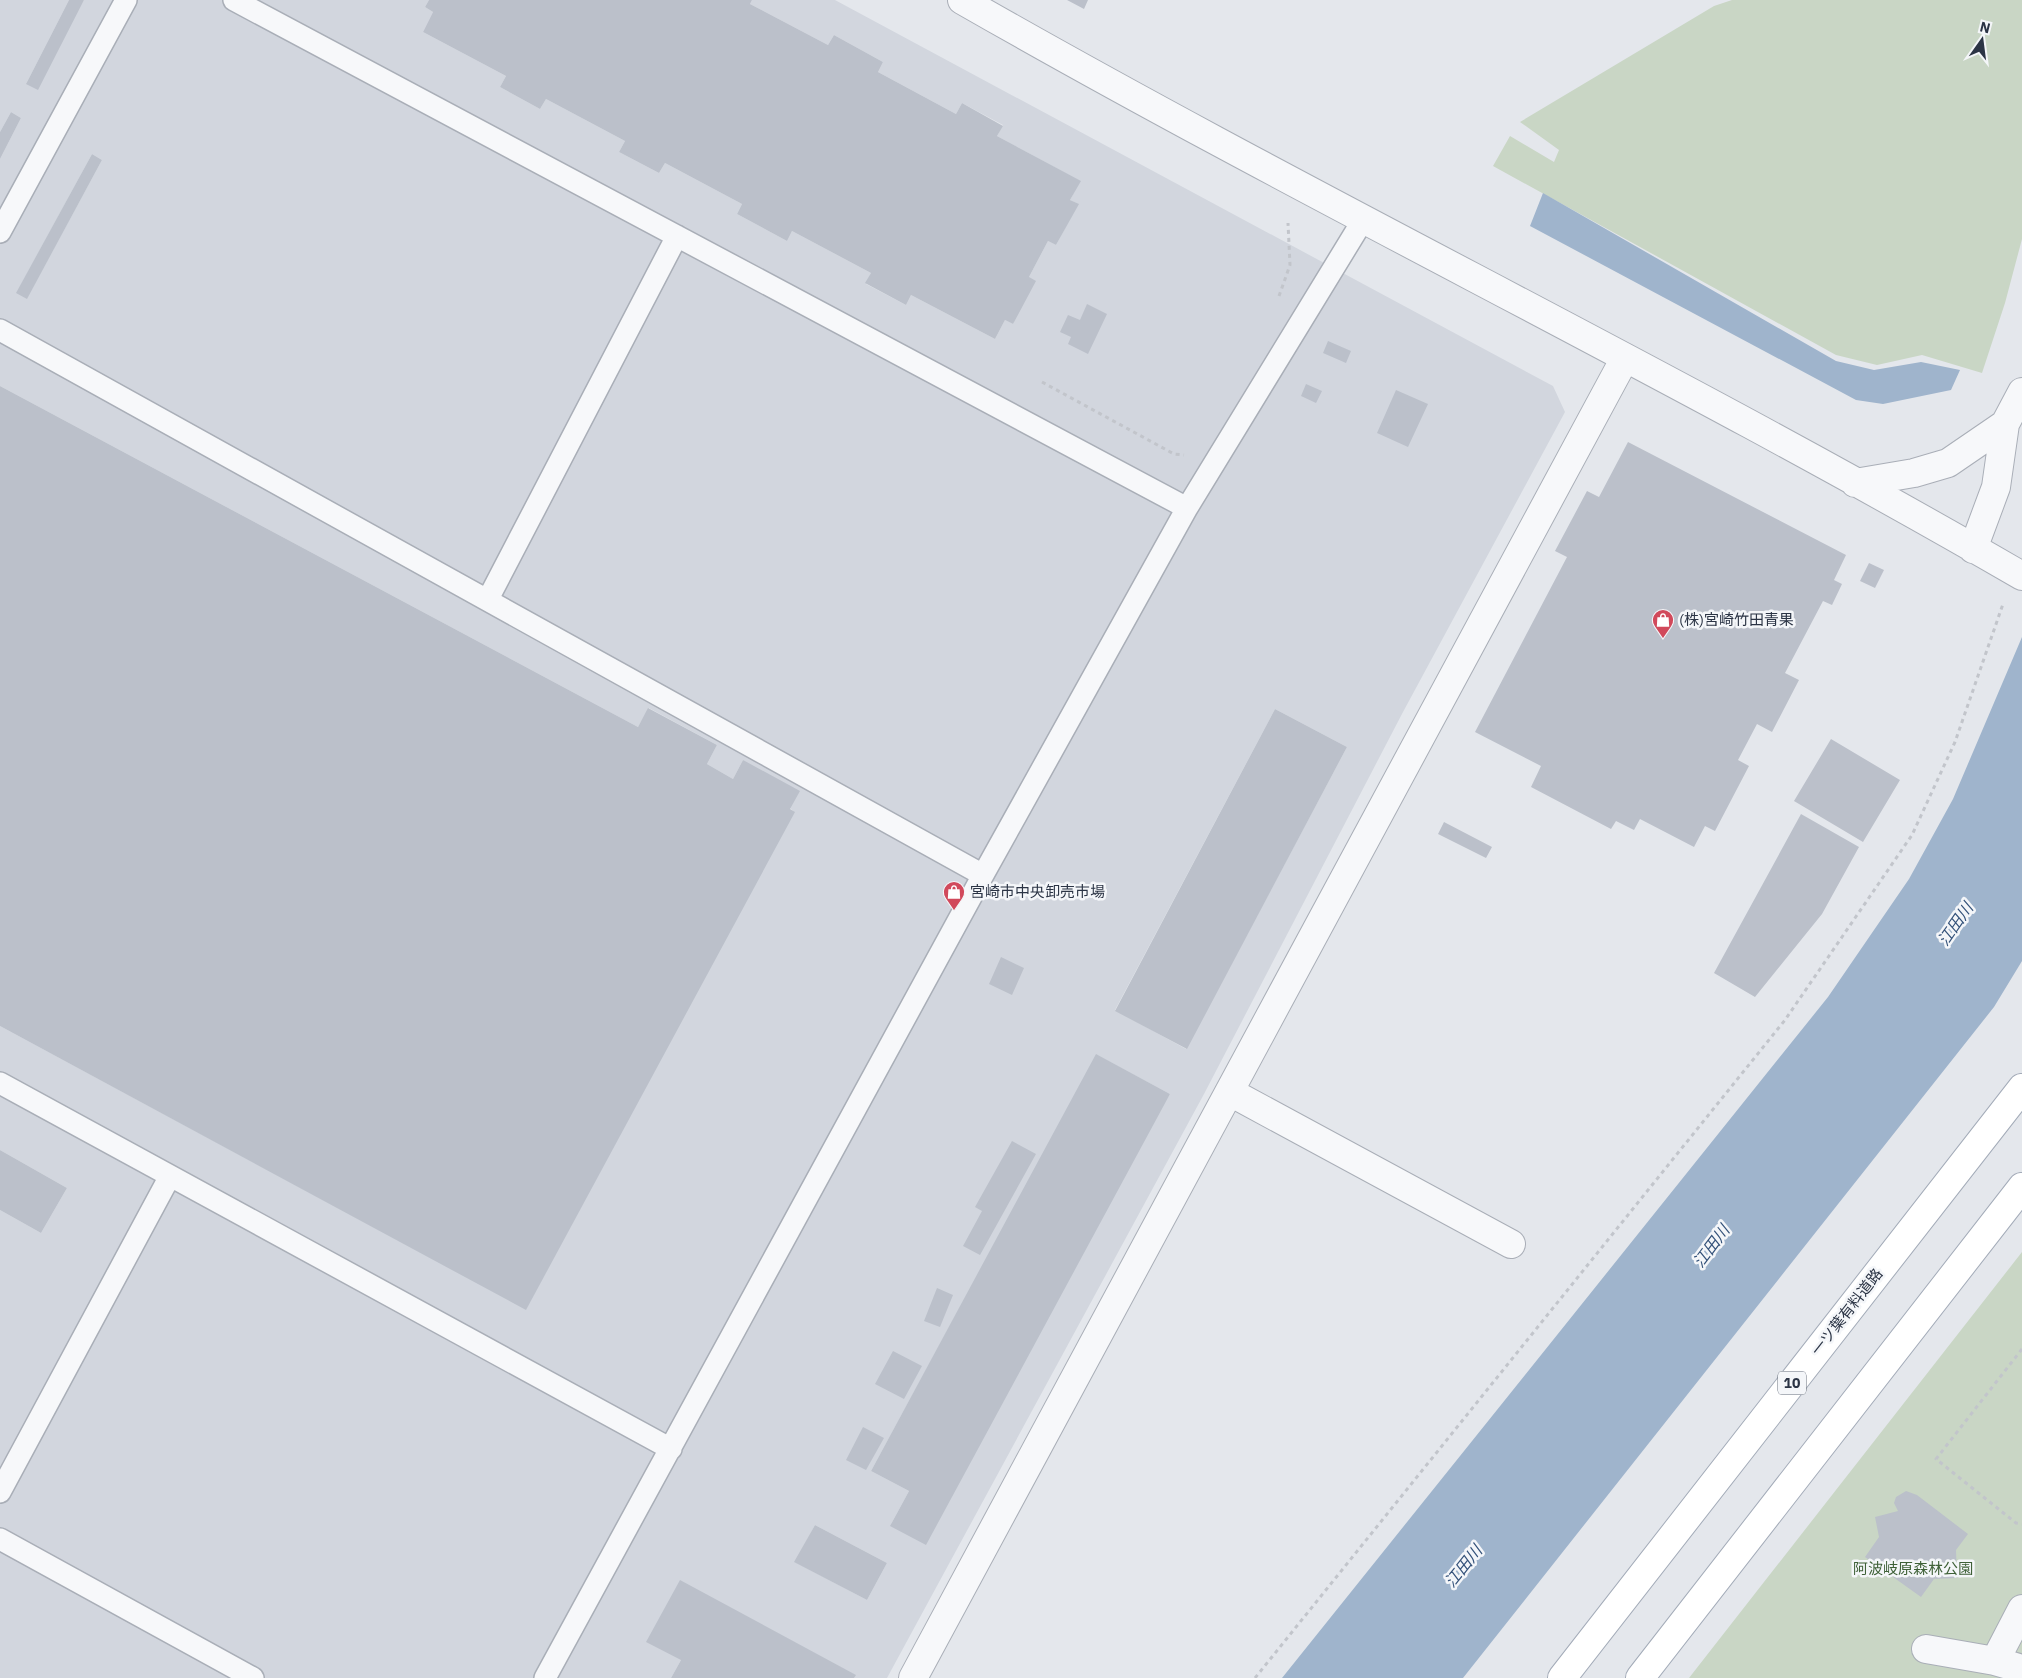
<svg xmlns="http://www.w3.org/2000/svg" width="2022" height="1678" viewBox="0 0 2022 1678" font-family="'IBM Plex Sans','Noto Sans JP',sans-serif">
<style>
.built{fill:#d2d6de;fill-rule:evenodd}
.green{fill:#c9d6c5}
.water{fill:#9fb4cc}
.building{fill:#bbc0ca}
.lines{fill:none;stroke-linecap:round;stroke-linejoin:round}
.service-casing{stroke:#a9aeb7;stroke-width:24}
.minor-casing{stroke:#a9aeb7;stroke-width:30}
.tertiary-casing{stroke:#a9aeb7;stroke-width:30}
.primary-casing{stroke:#a3abb8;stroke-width:30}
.path{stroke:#c2c5cb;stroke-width:3;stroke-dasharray:4 4;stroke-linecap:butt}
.service{stroke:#f7f8fa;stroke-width:21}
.minor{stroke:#f7f8fa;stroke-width:28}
.tertiary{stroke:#f7f8fa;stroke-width:28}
.primary{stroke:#fff;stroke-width:28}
.labels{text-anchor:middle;stroke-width:5;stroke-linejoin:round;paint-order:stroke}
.shield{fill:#f4f6f9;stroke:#676e7b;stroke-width:1}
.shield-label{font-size:14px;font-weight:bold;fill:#2b3445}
.poi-label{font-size:15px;fill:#2b3445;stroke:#f4f6f9;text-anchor:start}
.street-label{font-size:15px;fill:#2b3445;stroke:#f4f6f9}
.park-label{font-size:15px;fill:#3f6138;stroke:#f4f6f9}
.water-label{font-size:16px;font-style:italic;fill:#34527a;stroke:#f4f6f9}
</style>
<rect width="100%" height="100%" fill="#e4e7ec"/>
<path class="built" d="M0 0H69L26 84 84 0H429L425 7 433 12 423 32 506 76 500 87 540 109 546 99 625 141 619 152 659 173 665 163 742 204 737 214 787 241 792 231 871 273 866 284 906 305 911 295 995 339 1005 320 1013 324 1029 277 1048 241 1056 245 1078 204 1070 200 1080 181 997 136 1003 125 962 103 956 114 878 72 883 62 834 35 828 45 750 4 752 0H835L1553 386 1565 412 1403 712 1204 1094 887 1678H854L855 1675 680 1581 681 1660 671 1678H0V1210L41 1233 67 1188 0 1150V1026L526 1309 794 812 743 760 733 779 707 764 717 745 649 708 638 727 0 386V159L21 118 11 112 0 132ZM92 154 102 160 27 298 17 292ZM1275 709 1347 747 1186 1049 1115 1010ZM1097 1055 1170 1094 890 1526 909 1491 871 1471ZM815 1525 887 1563 867 1600 795 1562Z"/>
<path class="green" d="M1732 0H2022V239L2005 303 1982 373 1922 355 1877 365 1836 355 1493 166 1510 136 1554 162 1559 150 1520 122 1714 6Z
M2022 1252V1678H1689Z"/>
<path class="water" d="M1543 193 1836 361 1874 370 1921 362 1960 370 1951 390 1883 404 1856 400 1530 226Z
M2022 637V961L1994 1007 1463 1678H1282L1828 997 1909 879 1953 799Z"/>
<path class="building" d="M69 0H84L38 90 26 84Z
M429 0H752L750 4 828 45 834 35 883 62 878 72 956 114 962 103 1003 126 997 136 1081 181 1070 200 1079 204 1056 245 1048 241 1029 277 1036 281 1013 324 1005 320 995 339 911 295 906 305 865 283 871 273 792 231 787 241 737 214 742 204 665 163 659 173 619 152 625 141 546 99 540 109 500 87 506 76 423 32 433 12 425 7Z
M1067 0H1088L1084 9Z
M11 112 21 118 0 159V132Z
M92 154 102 160 27 299 16 293Z
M1087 304 1107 314 1088 354 1068 344 1071 337 1060 332 1068 315 1080 320Z
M1328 341 1351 351 1346 363 1323 353Z
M1306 384 1322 391 1316 403 1301 396Z
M0 386 638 727 648 708 717 745 707 764 733 779 743 760 800 791 790 809 795 812 526 1310 0 1026Z
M1396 390 1428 404 1408 447 1377 433Z
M1628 442 1846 555 1834 580 1842 584 1832 605 1823 601 1785 673 1799 680 1772 732 1757 724 1738 760 1749 766 1715 831 1705 826 1694 847 1640 819 1634 830 1616 821 1611 829 1531 787 1541 766 1475 732 1567 557 1555 551 1587 491 1599 497Z
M1869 563 1884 570 1875 588 1860 581Z
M1275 709 1347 747 1187 1049 1115 1011Z
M1831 739 1900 780 1863 842 1794 801Z
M1801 814 1859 847 1822 914 1755 997 1714 973Z
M1444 822 1492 847 1486 858 1438 834Z
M1001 957 1024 968 1012 995 989 984Z
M1096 1054 1170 1094 926 1545 890 1526 909 1491 871 1471Z
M1012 1141 1036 1154 980 1255 963 1246 982 1211 975 1207Z
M0 1150 67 1188 41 1233 0 1210Z
M937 1288 953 1295 940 1327 924 1321Z
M893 1351 922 1366 904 1399 875 1384Z
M863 1427 884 1438 866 1470 846 1460Z
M1906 1491 1917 1495 1968 1534 1956 1550 1957 1578 1934 1579 1921 1597 1865 1557 1879 1537 1875 1517 1898 1511 1894 1503 1896 1497Z
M815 1525 887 1563 867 1600 794 1562Z
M680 1580 856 1675 854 1678H671L681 1660 646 1642Z"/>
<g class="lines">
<g class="service-casing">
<path id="service" d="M234 0 1187 508
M0 232 126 0
M0 330 983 875
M488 599 677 236
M0 1083 671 1449
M0 1492 170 1176
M0 1539 253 1678
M545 1678 983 875 1187 508 1363 220"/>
</g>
<g class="minor-casing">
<path id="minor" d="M1230 1092 1511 1244
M2022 1609 1995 1661 2022 1669
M1926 1649 1995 1661
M913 1678 1625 358"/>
</g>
<g class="tertiary-casing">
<path id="tertiary" d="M962 0C1311 200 1674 374 2022 576
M1855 483 1914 473 1948 463 2005 424
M1973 549 1996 487 2005 424 2022 392"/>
</g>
<g class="primary-casing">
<path id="primary" d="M1562 1678 2022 1088
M1640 1678 2022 1187"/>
</g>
<path class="path" d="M1279 296 1290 265 1288 223
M1042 382 1174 454 1184 455
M2022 1349 1936 1459 2016 1523 2022 1524
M1255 1678 1785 1020 1912 835 1955 742 2003 604"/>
<use href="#service" class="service"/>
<use href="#minor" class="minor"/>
<use href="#tertiary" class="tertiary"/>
<use href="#primary" class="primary"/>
</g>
<defs>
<g id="shop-pin" transform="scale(1.125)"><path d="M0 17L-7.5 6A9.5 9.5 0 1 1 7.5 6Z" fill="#d1495b" stroke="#f4f6f9"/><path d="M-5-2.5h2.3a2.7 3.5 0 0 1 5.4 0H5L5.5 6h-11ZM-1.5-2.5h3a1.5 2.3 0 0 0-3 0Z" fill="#fff"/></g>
</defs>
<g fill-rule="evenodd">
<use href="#shop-pin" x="1663" y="620"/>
<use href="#shop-pin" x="954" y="892"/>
</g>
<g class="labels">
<rect class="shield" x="1778" y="1371.5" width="28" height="23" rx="4"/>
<g class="shield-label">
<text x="1792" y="1388">10</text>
</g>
<g class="poi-label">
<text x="1679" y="625">(株)宮崎竹田青果</text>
<text x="970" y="897">宮崎市中央卸売市場</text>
</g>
<g class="street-label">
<text transform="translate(1847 1312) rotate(-52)" y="5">一ツ葉有料道路</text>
</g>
<g class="park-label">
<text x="1913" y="1574">阿波岐原森林公園</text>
</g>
<g class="water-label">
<text transform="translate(1955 924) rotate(-55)" y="6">江田川</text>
<text transform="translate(1711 1246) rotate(-53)" y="6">江田川</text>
<text transform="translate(1463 1566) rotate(-51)" y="6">江田川</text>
</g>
</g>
<g transform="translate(1982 40) rotate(14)" stroke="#f4f6f9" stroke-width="4" paint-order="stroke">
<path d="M0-4L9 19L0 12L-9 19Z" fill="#2b3445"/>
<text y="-8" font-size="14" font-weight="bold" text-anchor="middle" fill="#2b3445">N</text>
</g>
</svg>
